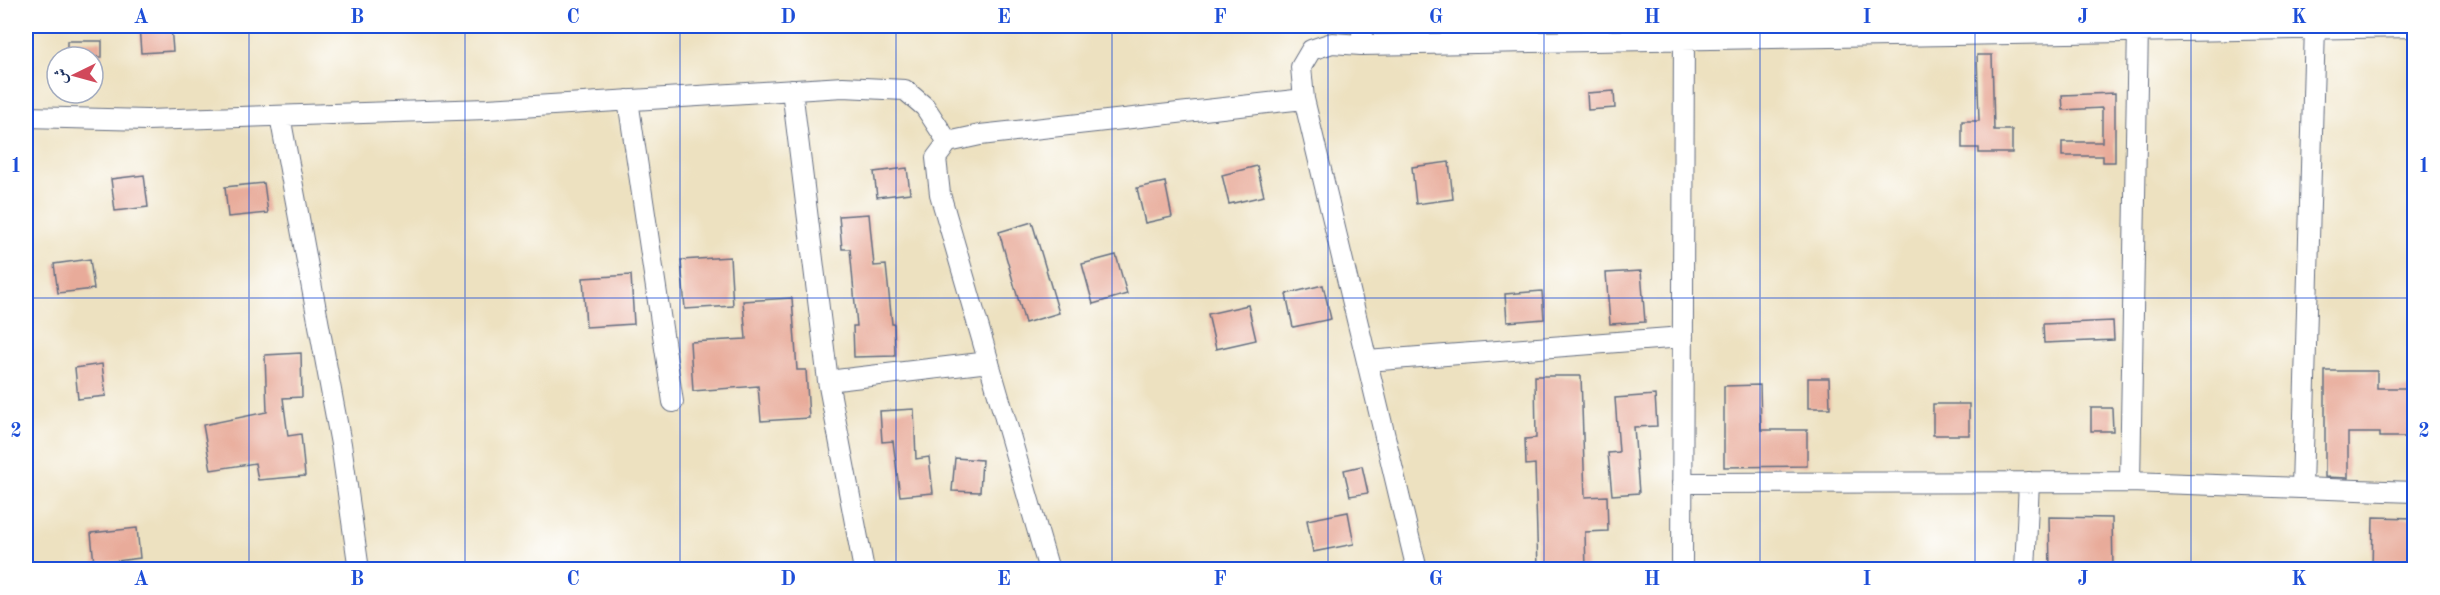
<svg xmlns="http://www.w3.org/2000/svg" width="2440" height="595" viewBox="0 0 2440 595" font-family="'Old Standard TT',Amiri,serif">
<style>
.building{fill:#e8ab9a}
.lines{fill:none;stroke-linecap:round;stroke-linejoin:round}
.street-casing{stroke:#646d80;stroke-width:22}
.street{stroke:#fff;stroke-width:20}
.grid{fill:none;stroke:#1d4ed8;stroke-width:1.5;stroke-opacity:0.55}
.neatline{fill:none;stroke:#1d4ed8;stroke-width:2}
.grid-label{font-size:20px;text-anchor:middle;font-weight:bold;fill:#1d4ed8}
</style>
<rect width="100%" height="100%" fill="#fff"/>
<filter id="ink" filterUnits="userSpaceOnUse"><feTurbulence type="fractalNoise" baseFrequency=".0167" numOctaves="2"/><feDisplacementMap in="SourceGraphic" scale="12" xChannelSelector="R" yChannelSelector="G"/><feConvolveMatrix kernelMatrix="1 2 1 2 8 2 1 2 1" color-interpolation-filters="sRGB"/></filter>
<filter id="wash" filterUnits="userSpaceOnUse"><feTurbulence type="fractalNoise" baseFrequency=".008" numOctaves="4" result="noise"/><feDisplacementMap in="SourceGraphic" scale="24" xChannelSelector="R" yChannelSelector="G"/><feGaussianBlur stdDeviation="1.35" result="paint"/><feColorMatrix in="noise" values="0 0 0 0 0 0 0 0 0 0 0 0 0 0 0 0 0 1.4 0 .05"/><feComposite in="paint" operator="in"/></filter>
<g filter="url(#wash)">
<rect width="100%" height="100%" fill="#ede1c0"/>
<g id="blocks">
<path class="building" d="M139 26H171L173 51 141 53Z
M67 41H102V57H67Z
M1977 55H1992L1994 130H2012V153H1979V148H1962V121H1979Z
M1614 91 1615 108 1588 110 1587 93Z
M2115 93V162H2103V156H2062V142H2102V108L2063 110 2062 95Z
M1449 162 1453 199 1416 204 1412 167Z
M1257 166 1264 196 1229 204 1222 175Z
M907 168 910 193 877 197 874 172Z
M144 175 148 207 115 211 111 179Z
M1165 182 1172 217 1145 223 1137 188Z
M264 183 268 213 228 217 225 187Z
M869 214 874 266 886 265 892 324H894L895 356 854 357 853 326H857L850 249H842L839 216Z
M1032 222 1059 313 1025 323 999 232Z
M1116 255 1127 294 1093 304 1082 264Z
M730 257 733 306 685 309 681 260Z
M90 259 94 289 58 293 54 264Z
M1641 271 1645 322 1610 324 1606 273Z
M631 275 634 324 586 327 583 278Z
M1323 285 1331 319 1293 327 1286 294Z
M1542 291 1544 319 1507 322 1505 294Z
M792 298 797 370H806L809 418 761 421 758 386 693 391 690 342 746 339 743 301Z
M1248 305 1256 340 1216 349 1208 314Z
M2113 321 2114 340 2044 343 2043 324Z
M301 353 302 397 283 398 288 436 301 434 305 476 258 480 255 463 211 470 203 425 267 412 265 355Z
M102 364 106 396 78 399 75 368Z
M2325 371H2377V388H2415V437H2380V433H2348V478L2325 477Z
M1535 376H1581L1585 497 1607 496 1608 531 1585 532 1586 570H1538L1535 464 1526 465 1525 439 1536 438Z
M1808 378H1829L1830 408H1808Z
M1760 385 1761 430H1807V466L1724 467V386Z
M1655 395 1657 426 1634 427 1639 493 1612 495 1608 453 1619 452 1615 398Z
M1933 404H1969V435H1933Z
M2091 408H2112L2113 431H2091Z
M914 409 916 459 929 457 933 493 900 496 893 441 882 442 880 411Z
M955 458 982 460 980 492 952 491Z
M1362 466 1368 493 1350 496 1344 470Z
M1348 512 1354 544 1313 552 1307 520Z
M2049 517 2112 518 2113 569H2050Z
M2373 517 2415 518V570H2372Z
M137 528 140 558 94 564 91 533Z"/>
</g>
</g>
<g filter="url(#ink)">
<use href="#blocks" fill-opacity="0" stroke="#646d80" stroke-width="1.5"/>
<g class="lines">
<g class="street-casing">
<path id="street" d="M1361 45 1363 26
M792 90 828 381 864 570
M628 100 673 402
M280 116 341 444 359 570
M26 117 147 120 487 109 843 87 905 90 925 107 948 142
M1367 361 1683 337
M828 381 989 362
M2130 482 2138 26
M1682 483 2130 482 2414 492
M2302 487 2315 26
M1049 570 940 194 936 158 948 142 980 135 1304 99
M1417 570 1304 99 1301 67 1311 50 1332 43 1361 45 2414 27
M1682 570 1684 26
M2025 570 2029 482"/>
</g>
<use href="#street" class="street"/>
</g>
</g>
<path class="grid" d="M249 26V570M465 26V570M680 26V570M896 26V570M1112 26V570M1328 26V570M1544 26V570M1760 26V570M1975 26V570M2191 26V570M26 298H2414"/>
<rect width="2440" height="595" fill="none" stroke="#fff" stroke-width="66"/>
<g transform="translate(75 75) rotate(265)"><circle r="28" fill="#ffffff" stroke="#a4acbf" stroke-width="1.5"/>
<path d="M0-4.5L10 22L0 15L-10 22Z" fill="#d1495b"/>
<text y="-9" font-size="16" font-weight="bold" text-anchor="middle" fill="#1b2f5e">ش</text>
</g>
<rect x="33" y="33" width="2374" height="529" class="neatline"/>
<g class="grid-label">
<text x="141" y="23">A</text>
<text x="357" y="23">B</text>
<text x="573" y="23">C</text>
<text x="788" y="23">D</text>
<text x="1004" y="23">E</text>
<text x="1220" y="23">F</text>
<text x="1436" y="23">G</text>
<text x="1652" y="23">H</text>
<text x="1867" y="23">I</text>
<text x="2083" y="23">J</text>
<text x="2299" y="23">K</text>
<text x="16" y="172">1</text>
<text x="2424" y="172">1</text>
<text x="16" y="437">2</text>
<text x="2424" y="437">2</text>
<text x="141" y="585">A</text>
<text x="357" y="585">B</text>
<text x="573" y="585">C</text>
<text x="788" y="585">D</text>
<text x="1004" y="585">E</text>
<text x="1220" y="585">F</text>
<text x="1436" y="585">G</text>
<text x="1652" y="585">H</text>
<text x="1867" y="585">I</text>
<text x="2083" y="585">J</text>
<text x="2299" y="585">K</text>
</g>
</svg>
